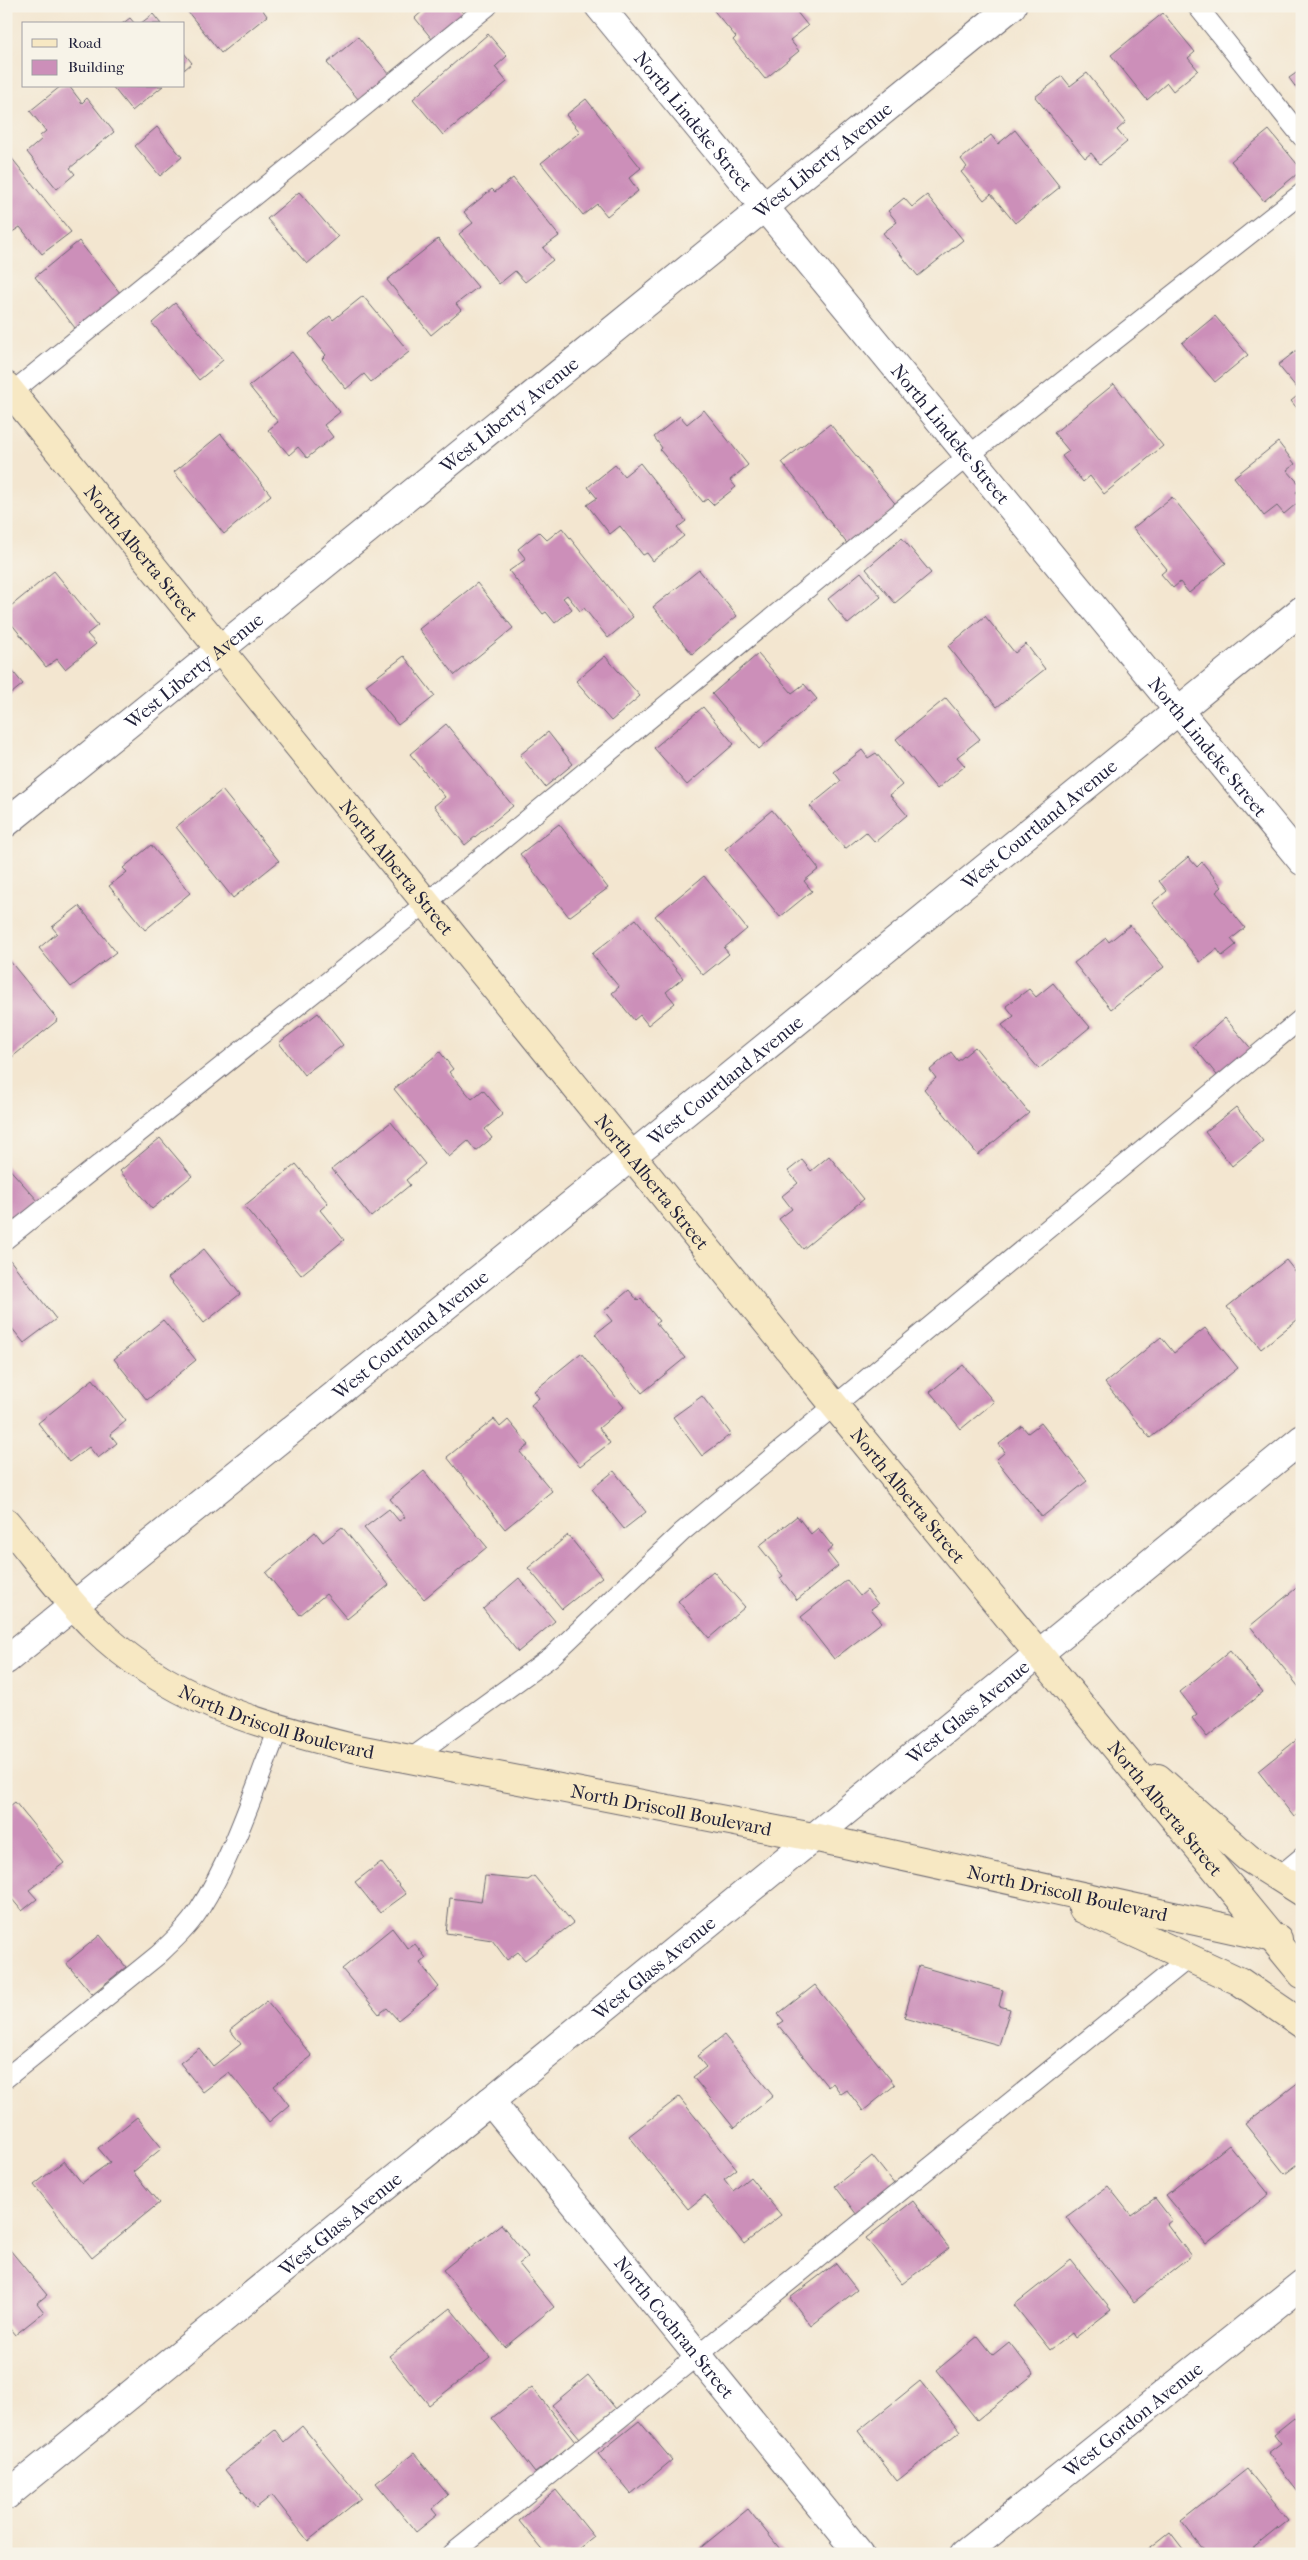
<svg xmlns="http://www.w3.org/2000/svg" width="1308" height="2560" viewBox="0 0 1308 2560" font-family="'IM FELL French Canon',serif">
<style>
.building{fill:#cc8fb9}
.lines{fill:none;stroke-linecap:round;stroke-linejoin:round}
.service-casing{stroke:#6b676f;stroke-width:21}
.minor-casing{stroke:#6b676f;stroke-width:30}
.secondary-casing{stroke:#6b676f;stroke-width:30}
.service{stroke:#fff;stroke-width:19}
.minor{stroke:#fff;stroke-width:28}
.secondary{stroke:#f7e8c3;stroke-width:28}
.labels{text-anchor:middle;stroke-width:4;stroke-linejoin:round;paint-order:stroke}
.street-label{font-size:19px;fill:#22223b;stroke:#f7f3e8}
</style>
<rect width="100%" height="100%" fill="#f7f3e8"/>
<filter id="ink" filterUnits="userSpaceOnUse"><feTurbulence type="fractalNoise" baseFrequency=".02" numOctaves="2"/><feDisplacementMap in="SourceGraphic" scale="10" xChannelSelector="R" yChannelSelector="G"/><feConvolveMatrix kernelMatrix="1 2 1 2 8 2 1 2 1" color-interpolation-filters="sRGB"/></filter>
<filter id="wash" filterUnits="userSpaceOnUse"><feTurbulence type="fractalNoise" baseFrequency=".0096" numOctaves="4" result="noise"/><feDisplacementMap in="SourceGraphic" scale="20" xChannelSelector="R" yChannelSelector="G"/><feGaussianBlur stdDeviation="1.12" result="paint"/><feColorMatrix in="noise" values="0 0 0 0 0 0 0 0 0 0 0 0 0 0 0 0 0 1.4 0 .05"/><feComposite in="paint" operator="in"/></filter>
<g filter="url(#wash)">
<rect width="100%" height="100%" fill="#f3e6d0"/>
<g id="blocks">
<path class="building" d="M183 6H260L267 16 221 53Z
M428 6H457L467 18 436 44 415 18Z
M710 6H792L808 26 790 40 799 51 765 79 733 40 736 37Z
M1163 13 1195 52 1188 58 1198 70 1173 91 1167 83 1147 100 1111 55Z
M153 14 161 24H140Z
M130 18 135 24H122Z
M488 34 507 56 495 67 507 82 443 135 413 99Z
M358 37 390 75 359 100 327 63Z
M184 53 192 63 184 70Z
M1302 69V91L1300 93 1289 78Z
M1087 73 1126 122 1117 130 1127 142 1100 164 1091 153 1085 158 1035 97 1062 76 1070 86Z
M61 86H69L82 103 87 98 114 132 70 168 75 174 57 189 27 152 42 139 40 136 46 131 30 111Z
M112 86H163L132 111Z
M586 99 641 168 629 178 638 191 607 216 597 204 583 215 541 163 580 132 566 115Z
M157 127 182 157 160 176 135 146Z
M1015 130 1060 187 1015 223 991 194 984 200 961 172 967 167 961 159 991 135 998 144Z
M1269 130 1302 170 1264 201 1231 161Z
M6 151 71 232 42 254 20 227 6 236Z
M513 178 559 236 543 248 553 260 525 282 515 271 499 284 459 234 473 223 464 212 492 189 495 192Z
M299 192 338 237 307 264 267 219Z
M927 195 963 240 918 276 883 233 897 222 888 211 904 198 912 207Z
M438 239 478 287 456 304 461 310 431 335 387 280Z
M79 241 124 298 79 333 35 277Z
M363 296 409 352 371 382 364 374 346 389 322 359 326 355 309 334 330 316 333 320Z
M175 303 223 360 199 380 152 323Z
M1215 316 1248 355 1215 382 1182 343Z
M1302 346V414L1291 401 1301 393 1278 365Z
M292 352 340 412 324 425 333 437 307 458 298 447 289 455 268 430 278 422 249 386Z
M1114 384 1163 446 1104 494 1090 476 1083 482 1062 456 1069 451 1054 433Z
M704 410 748 465 730 480 736 487 713 505 707 499 703 502 660 450 662 448 654 437 680 416 687 424Z
M830 424 898 507 849 546 782 462Z
M221 434 271 495 224 534 174 472Z
M1278 442 1295 464 1287 470 1302 487 1296 492 1302 499 1284 514 1277 506 1264 516 1234 477Z
M640 463 686 521 677 528 684 536 653 561 647 553 643 555 620 526 610 534 587 505 597 498 588 487 615 465 624 476Z
M1172 497 1226 563 1189 593 1180 582 1173 588 1161 574 1167 569 1133 528Z
M562 528 633 617 608 638 584 608 580 611 567 595 563 598 572 609 555 623 546 612 543 614 509 571 526 559 518 549 539 532 547 540Z
M902 538 931 573 895 603 866 569Z
M699 570 737 616 692 654 653 607Z
M54 571 98 625 87 634 96 644 65 669 57 659 46 667 6 617V610Z
M861 572 881 597 848 624 828 599Z
M477 583 513 628 455 675 419 629Z
M985 616 1015 653 1026 644 1045 669 997 707 948 646Z
M758 654 792 693 804 684 817 699 759 749 712 694Z
M404 656 435 696 398 725 366 685Z
M605 656 640 696 611 721 576 681Z
M6 663 23 684 6 698Z
M946 698 980 739 957 757 965 766 937 789 896 739Z
M703 707 734 744 687 785 654 748Z
M446 724 513 806 465 845 434 806 445 797 410 754Z
M548 732 573 764 545 787 520 755Z
M862 750 868 758 876 753 902 785 890 795 907 815 875 842 866 832 845 849 810 806 841 781 834 772Z
M222 790 279 861 233 898 176 827Z
M772 810 819 869 804 881 812 891 780 917 725 849Z
M559 824 608 888 569 917 520 854Z
M151 845 190 893 145 930 109 886 127 872 123 868Z
M1188 857 1197 867 1202 862 1222 887 1216 892 1245 928 1231 939 1236 945 1222 956 1217 949 1200 962 1152 903 1167 891 1159 881Z
M704 876 747 929 724 948 729 954 703 975 655 916Z
M79 906 116 952 71 987 39 948 57 933 52 927Z
M636 919 683 978 666 992 675 1003 648 1025 640 1015 634 1020 612 993 619 987 592 954Z
M1130 925 1164 967 1111 1009 1074 963 1106 938 1109 942Z
M9 960 58 1020 6 1062V962Z
M1053 983 1090 1027 1039 1069 1002 1025 1014 1016 1006 1006 1029 989 1036 997Z
M318 1013 343 1045 304 1075 279 1043Z
M1225 1018 1254 1052 1221 1080 1193 1046Z
M975 1047 1029 1113 978 1155 924 1089 936 1078 930 1070 951 1052 958 1061Z
M440 1052 453 1069 449 1072 472 1099 483 1090 503 1114 485 1129 492 1138 476 1151 468 1141 449 1157 394 1089Z
M1236 1107 1263 1141 1232 1166 1205 1132Z
M391 1122 425 1164 406 1180 410 1185 371 1217 332 1169Z
M160 1138 192 1176 152 1209 120 1171Z
M829 1156 864 1199 803 1249 779 1219 792 1209 782 1196 798 1183 788 1171 802 1160 811 1171Z
M296 1164 328 1203 320 1210 344 1240 301 1275 244 1206Z
M6 1165 39 1202 6 1231Z
M204 1249 240 1294 204 1323 168 1278Z
M10 1260 56 1319 24 1343 6 1321V1262Z
M1286 1260 1302 1280V1292L1297 1295 1302 1301V1316L1261 1349 1227 1307Z
M629 1290 638 1301 641 1298 659 1321 656 1323 685 1358 642 1393 595 1334 612 1321 604 1311Z
M163 1320 196 1360 147 1400 114 1359Z
M1205 1328 1238 1368 1150 1438 1105 1383 1161 1337 1174 1353Z
M581 1353 624 1407 599 1428 610 1443 580 1466 531 1405 539 1398 534 1391Z
M963 1365 994 1402 961 1429 930 1392Z
M93 1379 126 1421 110 1434 117 1443 98 1458 89 1447 69 1462 38 1423Z
M702 1396 731 1434 702 1456 673 1417Z
M494 1419 500 1427 508 1420 529 1445 520 1452 552 1491 505 1529 447 1457Z
M1041 1423 1087 1481 1042 1517 996 1460 1005 1452 999 1444 1022 1426 1028 1433Z
M424 1471 487 1547 424 1599 364 1528 389 1509 399 1521 405 1517 390 1499Z
M614 1471 646 1512 624 1529 592 1489Z
M797 1516 811 1534 818 1528 833 1547 827 1552 838 1566 797 1600 780 1578 783 1576 759 1546Z
M342 1527 389 1585 347 1619 326 1594 300 1615 266 1573 315 1532 323 1542Z
M568 1535 602 1577 562 1609 528 1568Z
M713 1571 745 1607 709 1638 678 1601Z
M519 1578 555 1621 518 1652 483 1609Z
M847 1580 860 1596 867 1590 878 1604 871 1609 882 1622 834 1659 801 1617Z
M1300 1585 1302 1587V1691L1250 1626Z
M1230 1651 1263 1692 1207 1737 1192 1718 1197 1714 1180 1692Z
M1299 1738 1302 1742V1811L1294 1817 1258 1771Z
M15 1802 64 1863 29 1890 37 1899 22 1911 6 1892V1809Z
M381 1862 406 1894 380 1913 355 1882Z
M485 1876 528 1880 534 1876 573 1923 525 1960 518 1952 507 1960 492 1940 446 1933 450 1898 481 1902Z
M392 1928 408 1949 415 1944 426 1958 420 1963 439 1987 398 2020 387 2008 379 2014 342 1969Z
M100 1935 126 1967 92 1994 66 1963Z
M919 1966 1003 1990 999 2006 1010 2009 999 2045 904 2018Z
M815 1985 895 2085 863 2111 847 2090 841 2094 833 2083 828 2087 778 2025 784 2021 778 2014Z
M267 2001 312 2056 274 2086 289 2105 269 2122 229 2072 203 2092 180 2063 199 2048 213 2066 241 2044 230 2030Z
M724 2035 773 2096 734 2128 693 2077 706 2067 697 2056Z
M1300 2081 1302 2161 1285 2174 1245 2124Z
M679 2097 737 2169 724 2179 733 2191 750 2177 781 2215 744 2244 705 2195 688 2209 629 2136Z
M137 2117 162 2148 133 2172 159 2203 92 2258 34 2185 64 2161 82 2183 110 2162 98 2148Z
M1229 2145 1269 2194 1206 2244 1166 2195Z
M872 2156 895 2185 857 2215 835 2186Z
M1108 2186 1131 2215 1155 2198 1172 2220 1167 2224 1191 2256 1134 2302 1066 2217Z
M913 2201 949 2248 902 2284 866 2238Z
M501 2224 528 2257 519 2264 554 2307 505 2347 443 2270Z
M6 2245 47 2295 37 2303 44 2312 15 2335 6 2324Z
M1071 2260 1111 2310 1075 2338 1072 2333 1050 2350 1014 2305Z
M836 2263 857 2290 811 2326 790 2298Z
M450 2308 490 2357 429 2405 389 2356Z
M978 2336 993 2355 1009 2342 1034 2374 977 2420 937 2370Z
M588 2375 616 2409 580 2438 552 2405Z
M920 2381 960 2431 897 2481 858 2431Z
M532 2387 575 2442 535 2473 492 2418Z
M1294 2418 1302 2425V2496L1268 2453 1281 2443 1274 2434Z
M639 2421 672 2460 631 2494 598 2454Z
M302 2426 361 2498 308 2541 272 2495 256 2508 225 2470 275 2430 284 2442Z
M414 2453 448 2495 432 2509 437 2515 416 2532 376 2483Z
M1247 2469 1288 2520 1246 2554H1207L1181 2521Z
M556 2490 594 2537 573 2554H546L519 2521Z
M748 2509 784 2554H693Z
M1170 2532 1187 2554H1142Z"/>
</g>
</g>
<g filter="url(#ink)">
<use href="#blocks" fill-opacity="0" stroke="#6b676f" stroke-width="1"/>
<g class="lines">
<g class="service-casing">
<path id="service" d="M1197 6 1302 137
M6 397 488 6
M6 1239 426 903 968 456 1302 193
M410 1759 551 1657 682 1532 1302 1018
M1278 1877 1302 1857
M6 2078 158 1955C173 1941 188 1927 199 1910 234 1855 254 1790 278 1730
M452 2554 1190 1957"/>
</g>
<g class="minor-casing">
<g id="minor">
<path id="s1" d="M599 6 1302 861"/>
<path id="s2" d="M6 823 1012 6"/>
<path id="s3" d="M6 1660 633 1155 1302 610"/>
<path id="s4" d="M490 2101 860 2554"/>
<path id="s5" d="M6 2496 1302 1439"/>
<path id="s6" d="M964 2554 1302 2284"/>
</g>
</g>
<g class="secondary-casing">
<g id="secondary">
<path id="s7" d="M6 386 834 1405 1302 1974"/>
<path id="s8" d="M6 1522C35 1557 62 1595 94 1627 166 1698 257 1725 353 1748L813 1837 1278 1939"/>
<path d="M1158 1778 1248 1858 1302 1892"/>
<path d="M1083 1909 1239 1981 1302 2024"/>
</g>
</g>
<use href="#service" class="service"/>
<use href="#minor" class="minor"/>
<use href="#secondary" class="secondary"/>
</g>
</g>
<g class="labels">
<g class="street-label">
<text dy="7" stroke="none"><textPath href="#s1" startOffset="149">North Lindeke Street</textPath></text>
<text dy="7" stroke="none"><textPath href="#s2" startOffset="1052">West Liberty Avenue</textPath></text>
<text dy="7" stroke="none"><textPath href="#s2" startOffset="648">West Liberty Avenue</textPath></text>
<text dy="7" stroke="none"><textPath href="#s1" startOffset="554">North Lindeke Street</textPath></text>
<text dy="7" stroke="none"><textPath href="#s7" startOffset="215">North Alberta Street</textPath></text>
<text dy="7" stroke="none"><textPath href="#s2" startOffset="242">West Liberty Avenue</textPath></text>
<text dy="7" stroke="none"><textPath href="#s1" startOffset="959">North Lindeke Street</textPath></text>
<text dy="7" stroke="none"><textPath href="#s3" startOffset="1329">West Courtland Avenue</textPath></text>
<text dy="7" stroke="none"><textPath href="#s7" startOffset="620">North Alberta Street</textPath></text>
<text dy="7" stroke="none"><textPath href="#s3" startOffset="924">West Courtland Avenue</textPath></text>
<text dy="7" stroke="none"><textPath href="#s7" startOffset="1025">North Alberta Street</textPath></text>
<text dy="7" stroke="none"><textPath href="#s3" startOffset="519">West Courtland Avenue</textPath></text>
<text dy="7" stroke="none"><textPath href="#s7" startOffset="1430">North Alberta Street</textPath></text>
<text dy="7" stroke="none"><textPath href="#s5" startOffset="1241">West Glass Avenue</textPath></text>
<text dy="7" stroke="none"><textPath href="#s8" startOffset="346">North Driscoll Boulevard</textPath></text>
<text dy="7" stroke="none"><textPath href="#s7" startOffset="1835">North Alberta Street</textPath></text>
<text dy="7" stroke="none"><textPath href="#s8" startOffset="751">North Driscoll Boulevard</textPath></text>
<text dy="7" stroke="none"><textPath href="#s8" startOffset="1156">North Driscoll Boulevard</textPath></text>
<text dy="7" stroke="none"><textPath href="#s5" startOffset="836">West Glass Avenue</textPath></text>
<text dy="7" stroke="none"><textPath href="#s5" startOffset="431">West Glass Avenue</textPath></text>
<text dy="7" stroke="none"><textPath href="#s4" startOffset="292">North Cochran Street</textPath></text>
<text dy="7" stroke="none"><textPath href="#s6" startOffset="216">West Gordon Avenue</textPath></text>
</g>
</g>
<rect width="1308" height="2560" fill="none" stroke="#f7f3e8" stroke-width="25"/>
<rect x="22" y="22" width="162" height="65" fill="#f7f3e8" stroke="#a29fa3"/>
<rect x="32" y="39" width="25" height="8" fill="#f7e8c3" stroke="#a29fa3"/>
<text x="68" y="48" font-size="15" fill="#22223b">Road</text>
<rect x="32" y="60" width="25" height="15" fill="#cc8fb9" stroke="#a29fa3"/>
<text x="68" y="72" font-size="15" fill="#22223b">Building</text>
</svg>
